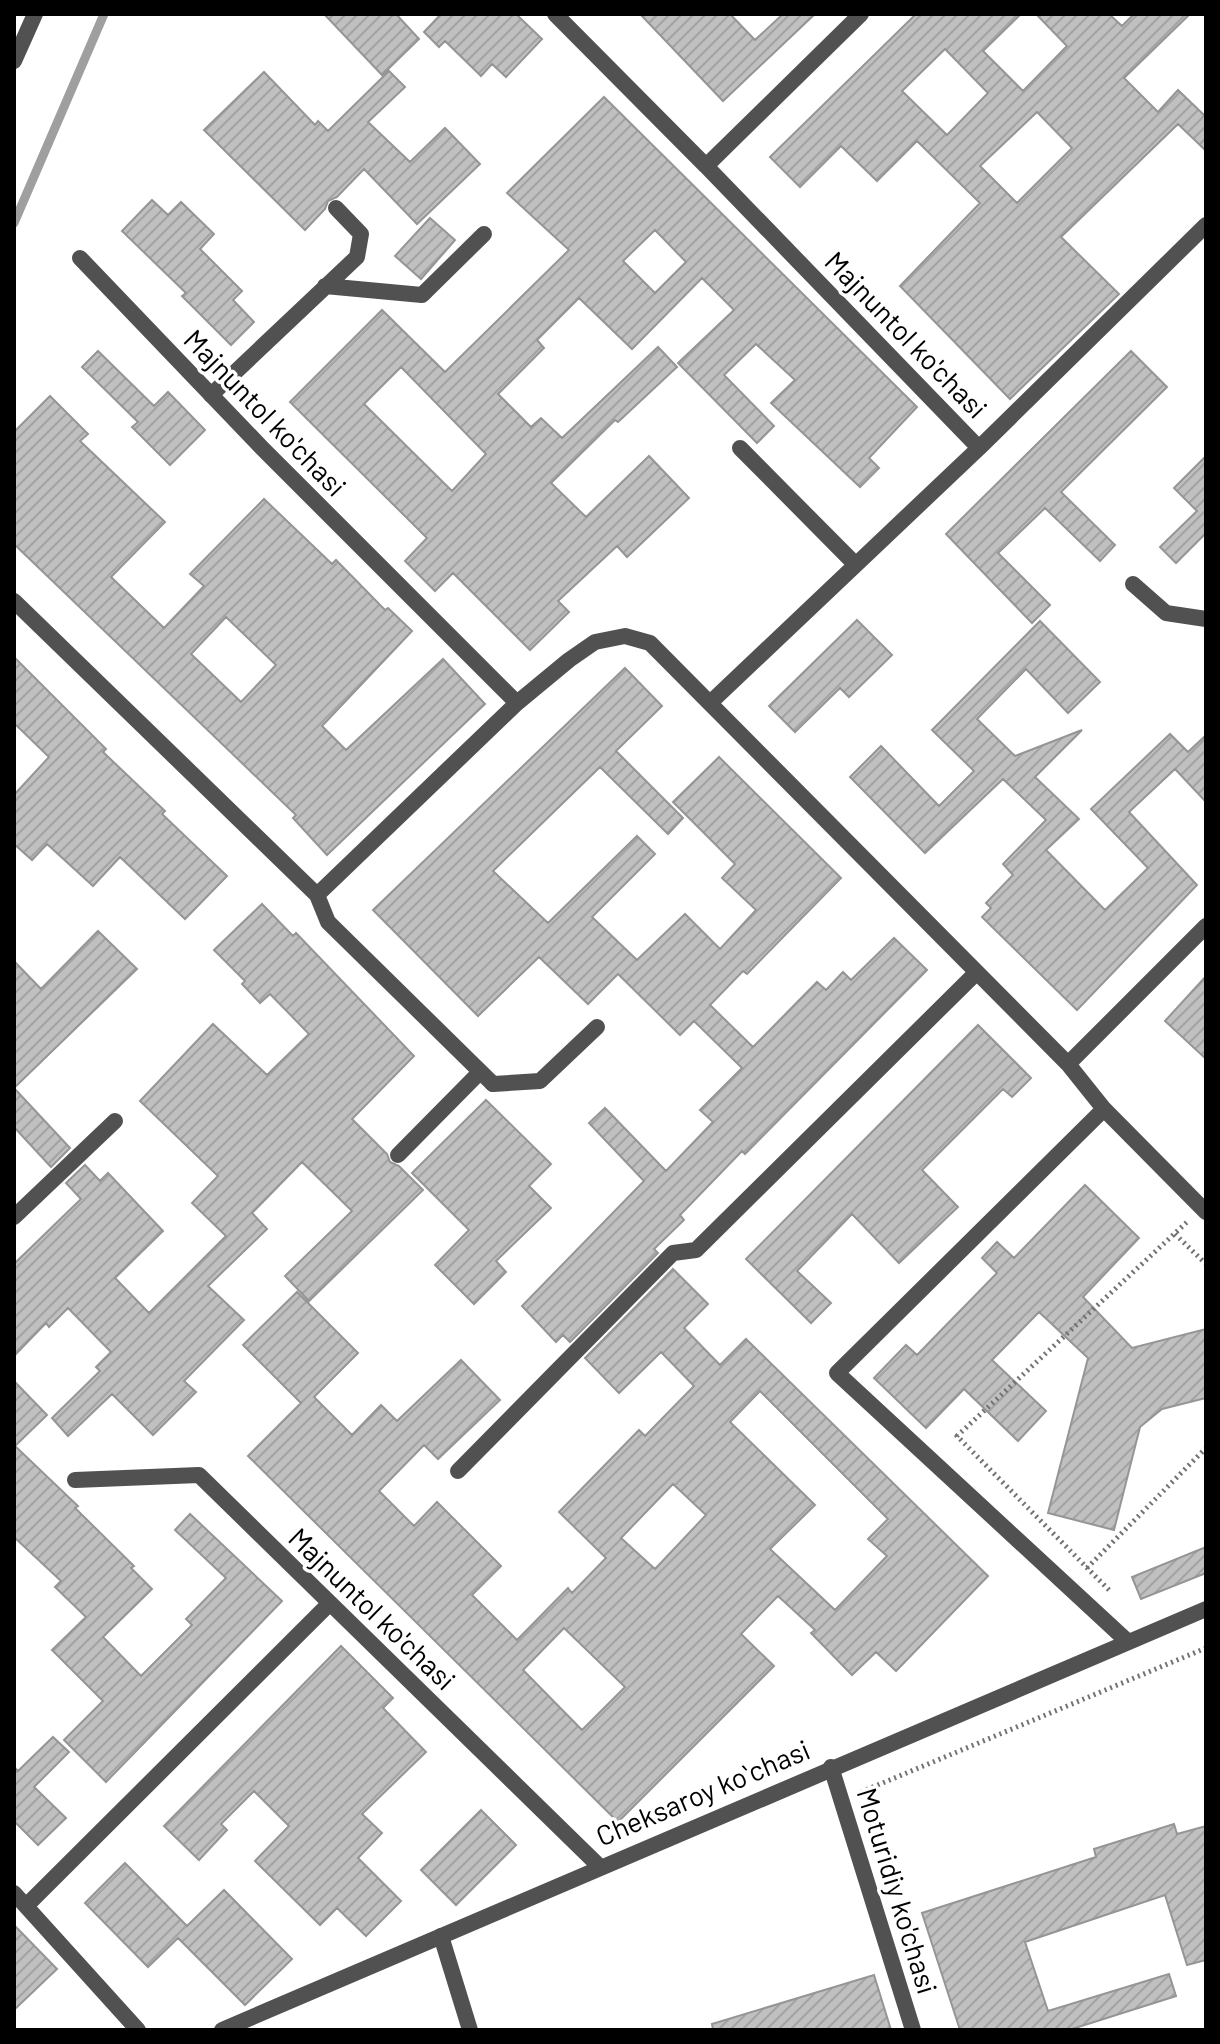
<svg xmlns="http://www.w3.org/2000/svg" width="1220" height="2044" viewBox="0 0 1220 2044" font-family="Barlow,sans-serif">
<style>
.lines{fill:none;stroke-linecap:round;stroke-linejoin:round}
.stream{stroke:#9f9f9f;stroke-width:9}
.building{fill:url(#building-hatch);stroke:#959595;stroke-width:2;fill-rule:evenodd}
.path{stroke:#737373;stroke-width:5;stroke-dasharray:2 4;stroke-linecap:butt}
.service{stroke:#515151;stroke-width:16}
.minor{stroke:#515151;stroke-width:16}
.tertiary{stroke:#515151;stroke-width:16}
.labels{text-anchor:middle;stroke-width:7;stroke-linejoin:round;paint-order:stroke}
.street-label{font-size:28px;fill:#000;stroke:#fff}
</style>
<defs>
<pattern id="building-hatch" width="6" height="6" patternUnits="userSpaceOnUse" patternTransform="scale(2)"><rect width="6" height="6" fill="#c0c0c0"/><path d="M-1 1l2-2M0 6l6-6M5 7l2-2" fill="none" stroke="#a3a3a3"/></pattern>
</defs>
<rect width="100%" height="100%" fill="#fff"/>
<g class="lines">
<path class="stream" d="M14 223 104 14"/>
</g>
<path class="building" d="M324 14H396L419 39 382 75Z
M441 14H516L542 39 506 77 492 64 481 76 445 41 439 47 424 32Z
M640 14H730L755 40 783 14H815L723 101Z
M916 14H1021L983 51 1023 91 1067 46 1036 14H1109L1122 26 1134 14H1190L1124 78 1158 112 1178 90 1206 117V151L1178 124 1061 237 1119 294 1010 399 900 286 980 203 917 141 877 181 841 146 800 187 770 157ZM945 49 988 93 947 135 902 91ZM1037 112 1072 148 1017 203 980 166Z
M389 71 405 87 368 122 410 162 445 128 480 164 417 224 364 169 337 197 328 201 325 209 305 230 204 130 264 72 315 125 318 121 328 131Z
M604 97 917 407 869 458 879 468 860 487 771 403 795 380 756 344 724 375 774 426 757 443 678 363 734 310 702 278 632 349 579 298 537 340 544 348 498 394 531 427 541 418 562 438 658 347 677 367 618 422 615 420 551 483 586 517 649 456 689 498 627 557 617 546 558 601 569 612 530 650 453 573 435 591 405 561 427 538 290 402 382 310 445 372 569 250 507 193ZM655 230 686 262 655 293 623 261ZM401 367 486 454 452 491 364 404Z
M152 200 168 215 181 202 214 234 200 249 242 291 233 300 254 322 231 345 182 296 186 293 122 231Z
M430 218 455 240 421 279 395 256Z
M98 351 154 406 168 392 205 430 170 465 132 427 138 422 82 367Z
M1131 351 1167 387 1061 492 1115 545 1100 561 1045 508 998 553 1050 605 1032 623 946 534Z
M50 396 88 434 80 441 165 522 111 577 164 628 204 586 190 574 264 499 332 564 336 560 385 610 388 608 412 631 322 726 346 750 443 659 485 704 327 855 293 818 296 815 14 544V432ZM226 617 276 665 241 702 191 654Z
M1206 456V533L1176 563 1160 547 1197 511 1174 488Z
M857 620 892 655 849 697 840 688 795 732 769 706Z
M1040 621 1100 682 1068 713 1026 669 977 719 1015 756 1082 730 1035 777 1079 819 1046 850 1105 910 1148 868 1091 809 1170 734 1188 752 1206 735V802L1175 769 1129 812 1197 885 1077 1010 982 917 991 908 986 903 1013 875 1003 864 1046 820 1003 779 925 853 850 777 881 746 939 806 974 771 932 730Z
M14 657 106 749 103 752 165 811 162 814 227 876 185 919 120 857 93 886 47 844 32 860 14 844V795L49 757 14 723Z
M625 668 662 706 616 751 683 818 668 834 600 767 493 871 548 923 637 836 655 854 592 917 637 960 685 914 720 949 756 910 722 878 735 864 673 802 719 757 841 878 747 974 743 971 710 1005 753 1047 817 982 826 990 843 972 851 980 894 938 927 970 745 1154 742 1151 680 1215 684 1220 654 1249 658 1253 570 1342 563 1335 556 1342 522 1306 644 1181 589 1123 605 1108 666 1171 713 1122 700 1110 742 1068 694 1021 680 1035 618 974 588 1004 539 957 478 1016 373 910Z
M262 904 293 936 296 933 414 1056 352 1119 387 1154 390 1162 399 1166 423 1190 309 1301 285 1276 352 1211 302 1162 252 1213 267 1229 208 1286 244 1320 184 1381 196 1392 153 1435 112 1394 68 1436 52 1418 100 1371 96 1367 111 1352 68 1308 49 1327 46 1323 14 1356V1264L81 1199 66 1183 85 1165 100 1181 108 1173 163 1231 115 1278 149 1313 226 1236 192 1203 218 1176 140 1101 213 1024 267 1075 309 1034 270 994 260 1003 242 984 245 981 214 950Z
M98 931 137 969 14 1088 70 1148 51 1167 14 1127V961L41 989Z
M1206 976V1059L1165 1021Z
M978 1025 1031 1078 1012 1097 1003 1089 922 1170 958 1207 899 1263 852 1214 797 1271 831 1303 811 1323 746 1259Z
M486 1100 551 1164 529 1186 551 1208 496 1261 506 1272 474 1304 435 1265 469 1230 412 1173Z
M1085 1185 1139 1238 1083 1297 1132 1348 1206 1329V1398L1162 1409 1140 1427 1114 1530 1048 1513 1088 1358 1039 1312 992 1360 1046 1411 1018 1441 964 1389 926 1428 874 1378 906 1345 917 1355 997 1273 982 1258 997 1242 1014 1258Z
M673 1269 708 1304 684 1328 720 1365 746 1339 988 1576 896 1671 876 1652 852 1675 811 1633 815 1630 778 1596 741 1634 774 1666 618 1822 248 1456 301 1403 243 1345 297 1292 358 1353 314 1397 352 1435 381 1405 397 1421 461 1360 500 1400 438 1459 424 1445 379 1491 414 1526 437 1502 501 1566 472 1595 517 1640 568 1588 572 1593 606 1558 559 1512 639 1430 645 1436 694 1386 661 1352 619 1393 585 1358ZM760 1391 888 1519 868 1539 887 1556 835 1610 770 1549 815 1505 730 1422ZM673 1484 706 1515 655 1569 621 1538ZM564 1628 625 1687 582 1730 523 1670Z
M14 1381 47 1415 15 1446 78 1506 75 1508 134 1566 131 1568 152 1589 103 1637 141 1676 192 1625 186 1619 226 1578 175 1530 190 1514 282 1601 106 1782 64 1740 103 1701 52 1650 86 1617 55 1587 61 1581 14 1537Z
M1206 1547V1573L1141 1599 1132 1577Z
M341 1646 393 1698 383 1708 426 1752 362 1814 382 1833 358 1858 401 1901 366 1936 337 1908 320 1925 255 1861 289 1826 254 1791 221 1824 227 1830 199 1860 164 1826Z
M53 1737 69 1752 34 1787 66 1818 38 1845 14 1821V1767L18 1771Z
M481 1810 516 1845 456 1905 421 1870Z
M1174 1824 1177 1834 1206 1826V1960L1187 1965 1165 1895 1025 1942 1048 2011 1169 1974 1176 1996 1069 2030H960L922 1913 1096 1857 1094 1849Z
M125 1863 187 1926 224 1890 292 1959 245 2005 178 1938 148 1967 85 1903Z
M14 1925 57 1969 14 2010Z
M874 1975 891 2030H713L712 2024Z"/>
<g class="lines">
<path class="path" d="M1175 1234 1206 1264
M1087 1568 1206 1448
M1109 1590 957 1436 1187 1222
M861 1792 1206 1648"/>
<path class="service" d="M325 286 422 295 484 234
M211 395 357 257 361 234 336 208
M740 448 855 564
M493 1084 540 1081 597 1027
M398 1155 480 1072"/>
<path class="minor" d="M555 14 706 166
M14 61 35 14
M80 258 262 448 517 703
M979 448 1206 225
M1133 584 1166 613 1206 619
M14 601 317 895 328 922 493 1084
M711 702 979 448 706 166 861 14
M317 895 517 703 569 660 595 642 625 636 650 643 1068 1064 1104 1109 1206 1212
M1068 1064 1206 926
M1104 1109 837 1373 1127 1641
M14 1217 115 1121
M458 1471 673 1253 696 1250 976 973
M75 1480 199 1475 599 1866
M831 1767 913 2030
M14 1893 138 2030
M26 1906 329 1604
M441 1936 470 2030"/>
<path class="tertiary" d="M222 2030 1206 1609"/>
</g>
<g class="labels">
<g class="street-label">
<text transform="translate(906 335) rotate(46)" y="10">Majnuntol ko'chasi</text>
<text transform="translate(265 413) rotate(46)" y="10">Majnuntol ko'chasi</text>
<text transform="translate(372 1609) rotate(44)" y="10">Majnuntol ko'chasi</text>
<text transform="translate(703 1793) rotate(-23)" y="10">Cheksaroy koʻchasi</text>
<text transform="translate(897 1891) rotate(73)" y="10">Moturidiy ko'chasi</text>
</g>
</g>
<rect width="1220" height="2044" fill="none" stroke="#000000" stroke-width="32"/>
</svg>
